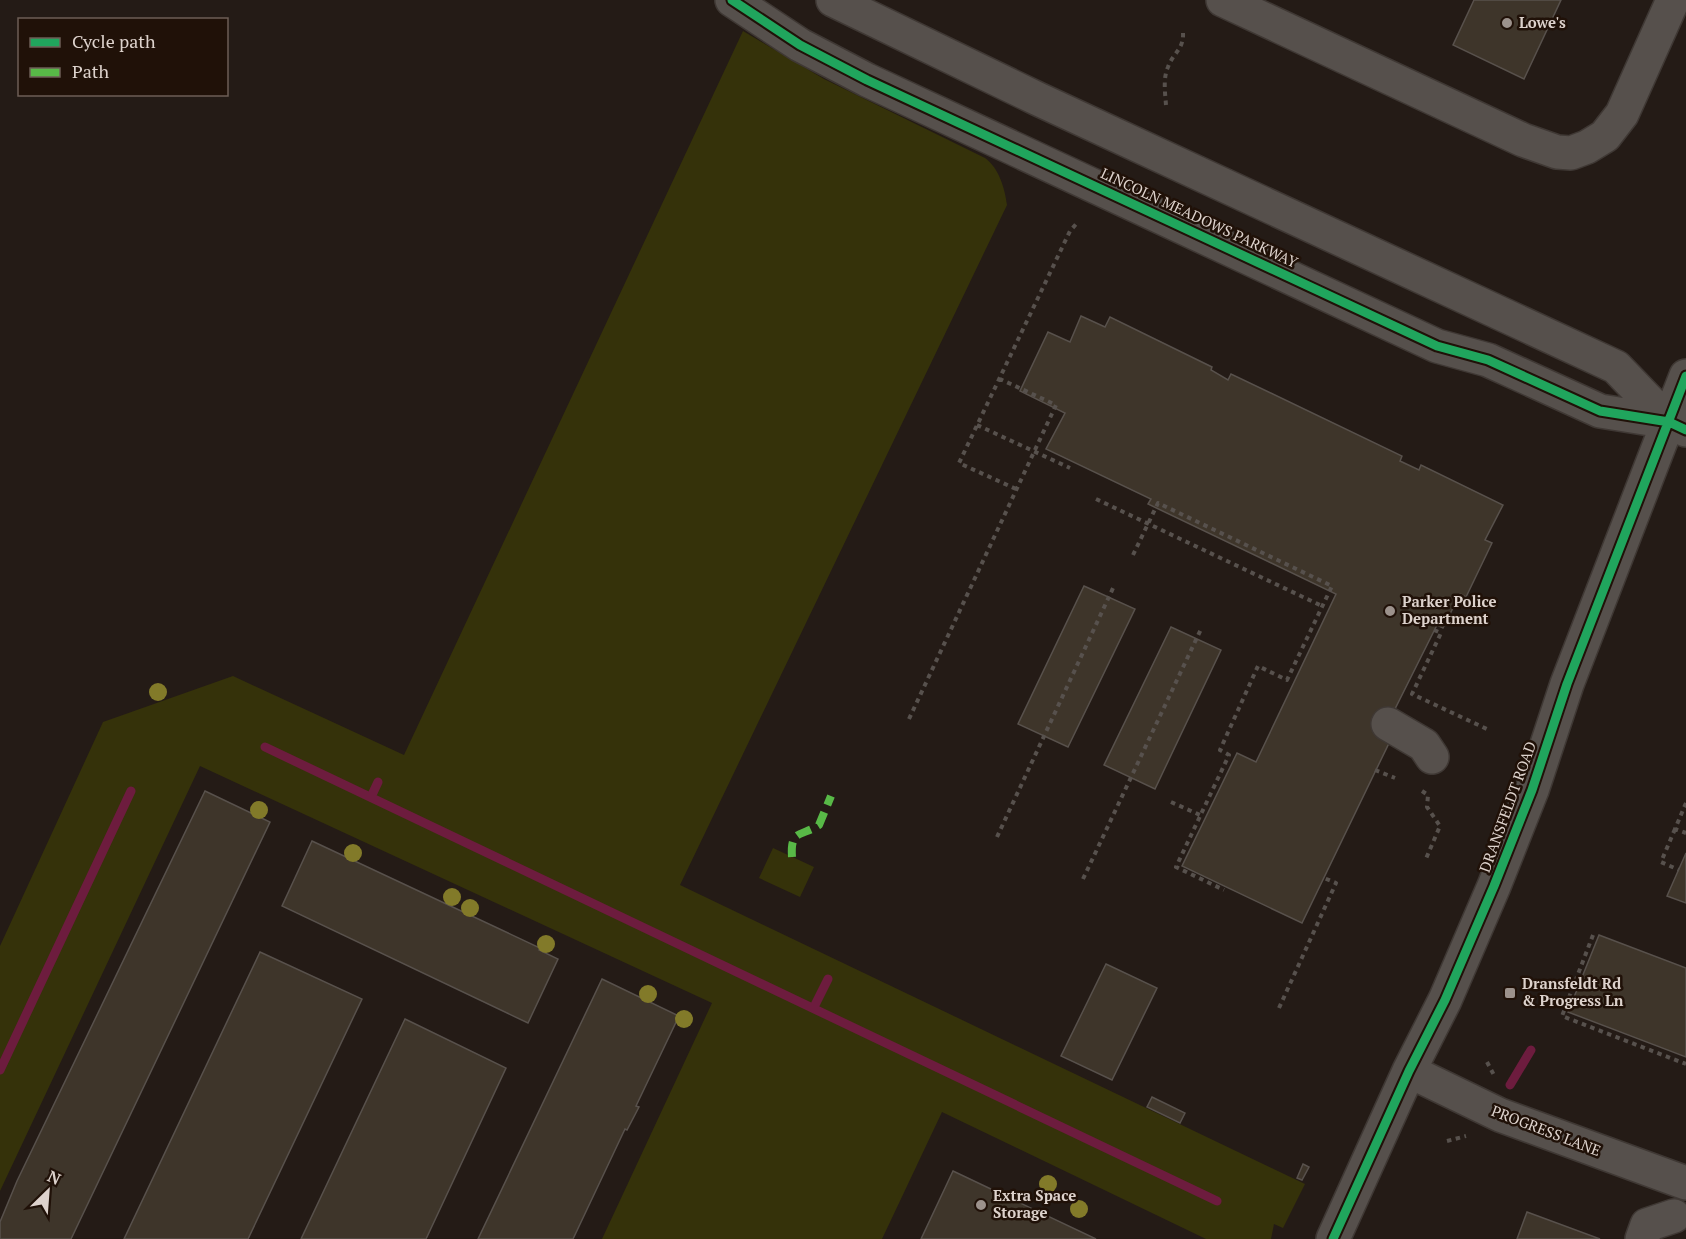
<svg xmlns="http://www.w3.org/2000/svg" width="1686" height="1239" viewBox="0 0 1686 1239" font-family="'PT Serif',serif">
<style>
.green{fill:#35320a}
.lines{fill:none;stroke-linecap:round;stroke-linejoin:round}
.stream{stroke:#6d1c3e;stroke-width:9}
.building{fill:#3e352a;stroke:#58514c;stroke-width:1.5}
.minor-casing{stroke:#3f3834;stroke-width:36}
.path{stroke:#57514d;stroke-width:4;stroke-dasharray:4.5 4.5;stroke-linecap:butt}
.minor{stroke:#56504c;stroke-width:33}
.quiet{stroke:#58b947;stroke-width:8;stroke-dasharray:15 8;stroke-linecap:butt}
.cycleway-casing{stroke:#201108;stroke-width:13}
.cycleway{stroke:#20a55d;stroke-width:9}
.tree{fill:#827a29}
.poi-dot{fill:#9c928c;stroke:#201108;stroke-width:2}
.labels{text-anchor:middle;stroke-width:5;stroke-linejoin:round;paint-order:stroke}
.poi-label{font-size:15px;font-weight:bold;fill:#ddd2cc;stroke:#201108;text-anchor:start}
.street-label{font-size:15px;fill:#ddd2cc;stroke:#201108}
</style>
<rect width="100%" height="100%" fill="#241b16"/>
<path class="green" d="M743 31 824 79 985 158C999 168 1005 189 1007 205L680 885 1305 1184 1283 1228 1274 1224 1271 1239H1206L942 1112 882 1239H602L712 1003 200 766 0 1191V946L103 722 233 676 404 755Z
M773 848 814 867 800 897 759 878Z"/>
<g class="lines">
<path class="stream" d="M265 747 1217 1201
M371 797 378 782
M814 1007 828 979
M0 1070 131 791
M1510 1085 1531 1050"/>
</g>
<path class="building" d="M1474 0H1561L1524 79 1453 45Z
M1081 316 1105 327 1110 317 1212 367 1211 370 1228 380 1231 374 1402 456 1400 461 1419 470 1421 465 1503 505 1485 540 1492 543 1466 597 1460 594 1443 628 1437 625 1382 735 1391 739 1302 923 1182 866 1237 753 1256 762 1336 594 1148 504 1151 499 1046 449 1065 413 1020 391 1048 332 1070 342Z
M1084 586 1135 609 1068 747 1018 724Z
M1171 627 1221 650 1155 789 1104 765Z
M205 791 270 822 71 1239H0V1222L17 1181Z
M312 841 540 948 539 950 558 959 528 1023 282 906Z
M1686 853V903L1667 896Z
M1599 935 1686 968V1057L1568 1012Z
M260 952 362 999 248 1239H124Z
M1106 964 1157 988 1112 1080 1061 1056Z
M602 979 679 1016 636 1106 639 1107 627 1130 625 1129 573 1239H478Z
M405 1019 506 1068 426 1239H301Z
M1152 1097 1185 1113 1180 1123 1147 1107Z
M1303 1164 1309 1167 1302 1180 1297 1178Z
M953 1171 1096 1239H921Z
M1527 1212 1600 1239H1517Z"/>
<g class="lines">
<g class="minor-casing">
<path id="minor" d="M732 0 800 45 867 80 1437 346 1488 360 1600 411 1669 422 1686 430
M833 0 1038 99 1616 367 1669 422
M1223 0 1523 140 1557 152 1571 153 1587 147 1605 136 1622 114 1673 0
M1388 724 1424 745 1432 757
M1409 1071 1500 1115 1686 1183
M1333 1239 1409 1071 1445 1000 1494 886 1532 790 1567 684 1686 376
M1642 1239 1647 1225 1674 1216"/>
</g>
<path class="path" d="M1166 105C1165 92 1163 78 1168 67 1173 53 1184 49 1183 33
M977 425 1070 468
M1016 489 959 463 1070 231 1077 223
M1096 499 1322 606
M1133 555 1158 503 1332 586 1287 680 1258 666 1220 750 1229 755 1176 867 1224 890
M1434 630 1441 633 1412 694 1489 730
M909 719 1056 405 1000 379
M1375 770 1395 778
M1422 791 1428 795 1427 807 1440 826 1425 861
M1171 802 1200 815
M1686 803 1675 829 1686 833
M1675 829 1661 862 1679 870
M997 837 1114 586
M1083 879 1202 627
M1593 935 1562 1016 1686 1064
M1279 1008 1336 883 1324 878
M1487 1062 1495 1077
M1447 1141 1466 1136"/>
<use href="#minor" class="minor"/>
<path class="quiet" d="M792 857C790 829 801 837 819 825L831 796"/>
<g class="cycleway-casing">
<path id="cycleway" d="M732 0 800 45 867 80 1437 346 1488 360 1600 411 1669 422 1686 430
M1333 1239 1409 1071 1445 1000 1494 886 1532 790 1567 684 1686 376"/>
</g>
<use href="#cycleway" class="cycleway"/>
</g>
<g class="tree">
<circle cx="158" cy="692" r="9"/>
<circle cx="259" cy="810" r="9"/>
<circle cx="353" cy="853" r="9"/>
<circle cx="452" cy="897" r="9"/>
<circle cx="470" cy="908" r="9"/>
<circle cx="546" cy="944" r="9"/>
<circle cx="648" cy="994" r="9"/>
<circle cx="684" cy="1019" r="9"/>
<circle cx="1048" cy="1184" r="9"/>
<circle cx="1079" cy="1209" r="9"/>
</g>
<g class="poi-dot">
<circle cx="1507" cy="23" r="6"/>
<circle cx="1390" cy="611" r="6"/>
<rect x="1504" y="987" width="12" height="12" rx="3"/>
<circle cx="981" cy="1205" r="6"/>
</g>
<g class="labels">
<g class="poi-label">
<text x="1519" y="28">Lowe's</text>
<text x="1402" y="607">Parker Police<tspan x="1402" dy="17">Department</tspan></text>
<text x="1522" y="989">Dransfeldt Rd<tspan x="1522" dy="17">&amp; Progress Ln</tspan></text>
<text x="993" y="1201">Extra Space<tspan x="993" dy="17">Storage</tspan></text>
</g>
<g class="street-label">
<text transform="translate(1199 218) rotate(25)" y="5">LINCOLN MEADOWS PARKWAY</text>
<text transform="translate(1508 807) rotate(-70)" y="5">DRANSFELDT ROAD</text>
<text transform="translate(1546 1131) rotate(21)" y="5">PROGRESS LANE</text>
</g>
</g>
<rect x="18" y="18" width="210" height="78" fill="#201108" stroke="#6c5e56" stroke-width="1.5"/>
<rect x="30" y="38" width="30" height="9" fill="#20a55d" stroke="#6c5e56" stroke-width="1.5"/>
<text x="72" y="48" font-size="18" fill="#ddd2cc">Cycle path</text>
<rect x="30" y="68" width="30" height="9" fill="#58b947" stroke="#6c5e56" stroke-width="1.5"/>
<text x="72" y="78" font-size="18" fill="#ddd2cc">Path</text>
<g transform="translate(48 1191) rotate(25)" stroke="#201108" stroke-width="4.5" paint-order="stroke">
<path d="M0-4.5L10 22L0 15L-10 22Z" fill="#ddd2cc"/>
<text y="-9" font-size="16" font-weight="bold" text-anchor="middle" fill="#ddd2cc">N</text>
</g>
</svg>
